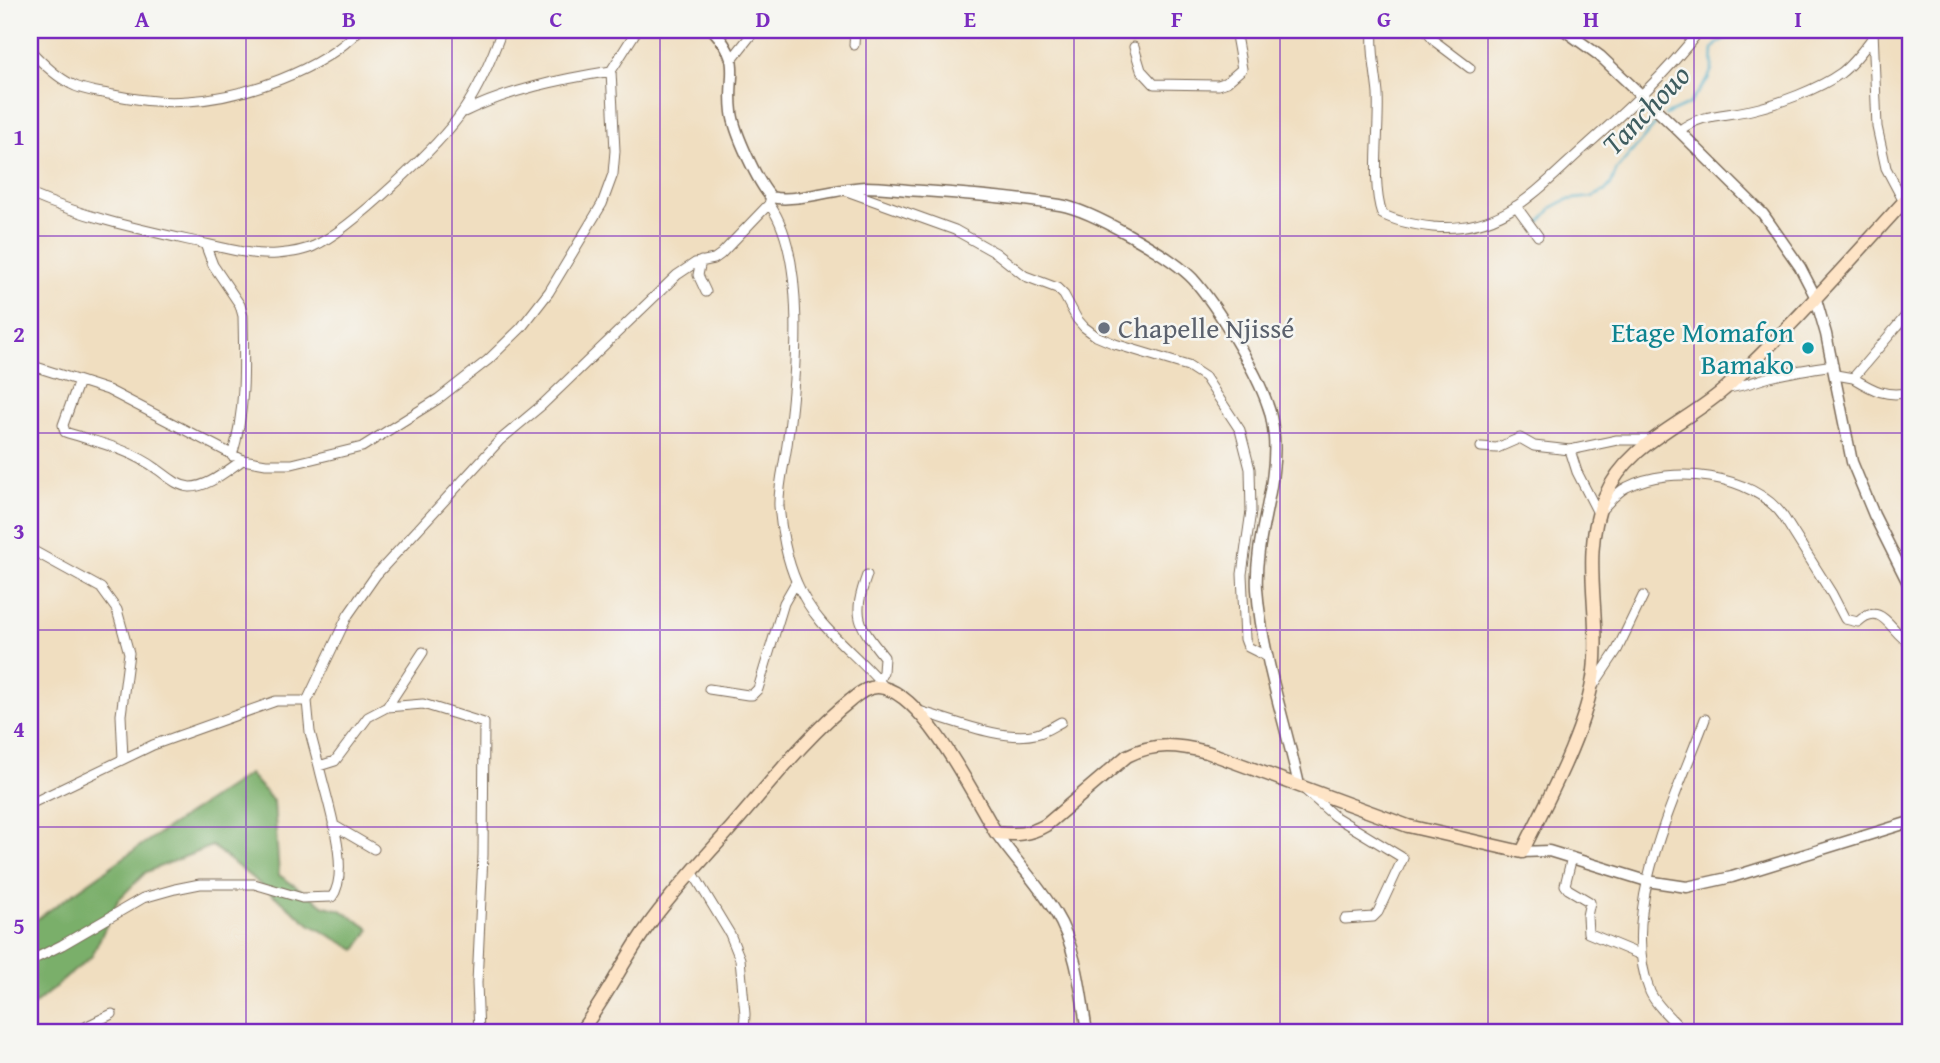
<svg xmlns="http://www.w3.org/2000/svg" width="1940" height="1063" viewBox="0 0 1940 1063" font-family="'Gentium Book Plus',serif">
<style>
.forest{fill:#7aaf6b;stroke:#5a6c44;stroke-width:2}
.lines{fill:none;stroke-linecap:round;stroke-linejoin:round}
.stream{stroke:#43a9c3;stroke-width:2.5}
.minor-casing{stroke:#7a6957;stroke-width:11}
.tertiary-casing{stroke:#7a6957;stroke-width:13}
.secondary-casing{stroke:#7a6957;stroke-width:15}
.minor{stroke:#fff;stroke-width:9}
.tertiary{stroke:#fff;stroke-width:10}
.secondary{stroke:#fee4c6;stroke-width:12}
.grid{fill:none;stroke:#7b2cbf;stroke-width:2;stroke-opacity:0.55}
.worship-dot{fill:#6b7280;stroke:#f6f6f2;stroke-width:2.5}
.culture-dot{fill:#0f9aa8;stroke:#f6f6f2;stroke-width:2.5}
.labels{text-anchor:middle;stroke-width:5;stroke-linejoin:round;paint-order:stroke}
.worship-label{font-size:28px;fill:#5b616d;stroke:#f6f6f2;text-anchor:start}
.culture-label{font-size:28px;fill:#0d838f;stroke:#f6f6f2;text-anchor:end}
.water-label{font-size:30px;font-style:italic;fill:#3e5d60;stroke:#f6f6f2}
.neatline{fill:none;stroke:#7b2cbf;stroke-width:2.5}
.grid-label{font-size:23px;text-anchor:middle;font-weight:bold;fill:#7b2cbf}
</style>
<rect width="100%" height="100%" fill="#f6f6f2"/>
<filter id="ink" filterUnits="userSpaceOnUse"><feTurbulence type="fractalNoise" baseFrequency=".0143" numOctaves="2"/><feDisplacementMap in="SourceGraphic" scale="14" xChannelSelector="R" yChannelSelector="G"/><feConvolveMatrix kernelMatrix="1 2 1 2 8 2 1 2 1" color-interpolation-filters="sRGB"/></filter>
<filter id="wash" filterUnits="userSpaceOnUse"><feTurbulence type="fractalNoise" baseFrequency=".00686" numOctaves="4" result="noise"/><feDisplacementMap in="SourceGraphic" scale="28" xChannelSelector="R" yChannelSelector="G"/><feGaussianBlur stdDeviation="1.57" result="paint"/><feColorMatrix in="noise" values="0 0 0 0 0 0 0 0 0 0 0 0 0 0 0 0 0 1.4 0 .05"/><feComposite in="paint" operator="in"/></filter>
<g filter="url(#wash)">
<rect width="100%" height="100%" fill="#f0dec0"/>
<path class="forest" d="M249 774 274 802 279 875 325 906 341 910 370 929 356 950 311 925 212 846 146 872 118 900 92 956 30 1008V924L143 844Z"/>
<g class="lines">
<path class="stream" d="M1665 115 1689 104 1708 79 1712 69 1713 49 1717 44 1733 36 1737 30
M1537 226 1553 207 1566 200 1592 197 1605 191 1611 184 1617 169 1660 119"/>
</g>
</g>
<g filter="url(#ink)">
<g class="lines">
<g class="minor-casing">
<path id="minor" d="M1373 30C1371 52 1376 72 1378 94 1380 129 1371 183 1382 214 1397 222 1415 225 1433 227 1503 233 1536 191 1584 148 1626 111 1665 75 1700 30
M1426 30 1437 43 1470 68
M1873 30 1877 127 1886 168 1904 202
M854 45 855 30
M1134 47 1141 70 1154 84 1218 85 1227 82 1242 69 1235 30
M30 50C42 63 55 76 71 84 83 91 99 92 113 95 137 100 164 103 188 101 242 98 323 70 359 30
M732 59 755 30
M464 112C509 90 561 79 611 71
M1679 131C1701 113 1725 116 1751 110 1778 104 1819 89 1841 73 1854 63 1863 50 1873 37
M844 190 955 230 996 253 1025 276 1057 288 1064 295 1077 319 1084 327 1096 336 1115 344 1188 366 1205 377 1240 430 1250 469 1251 511 1242 574 1245 639 1248 647 1268 657
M30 194C81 216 134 228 188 240 217 246 248 256 277 254 288 253 304 251 314 246 350 230 440 145 463 111 480 86 492 58 502 30
M769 204C807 254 796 376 788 437 786 459 778 484 779 506 781 530 787 561 797 583 816 629 855 651 885 688
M1516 206 1538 236
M205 244 213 265 240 305 243 316C244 362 246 411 232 456
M701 261 698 275 706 292
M30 365 108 390 243 460 266 464H292L362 447 438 399 488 360 521 328 549 292 602 204 613 174 615 151 611 71 637 30
M1836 375 1853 378 1910 311
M1853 378C1873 390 1887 398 1910 392
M79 381 63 425 65 432C96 442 130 449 157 469 167 476 177 486 190 487 209 487 227 470 243 460
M1726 388C1743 387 1757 380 1774 376 1794 371 1813 368 1833 365
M1481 447 1497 448 1520 438 1534 446 1570 450 1577 472 1598 513C1607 505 1616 492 1627 487 1671 464 1753 474 1783 516L1832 594 1845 619 1858 622C1883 599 1891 634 1910 643
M1570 450 1617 440H1650
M30 549 101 588 117 610 129 653 121 715 123 758
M867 575C852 617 858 624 884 657L883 672 879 680
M1593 686 1617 650 1643 596
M709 689 748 695H752L758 689 784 603 796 582
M307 701 348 615 376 575 500 440 542 405 677 275 695 263 714 259 721 254 769 204 771 197
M387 707 423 652
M919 711C952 720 1003 742 1036 734 1045 732 1053 726 1061 722
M1306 791 1334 816 1403 858 1378 912 1373 917 1345 919
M30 804 153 745 276 701H307L310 732 319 766 335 761 368 717 387 707 423 704 484 723 483 855 477 983 479 1033
M333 825 374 849
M1572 857 1565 885 1568 889 1590 902 1587 916 1588 933 1641 955
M693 873 730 934 740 959 745 1014 744 1033
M30 961 62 945 143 898 175 889 200 884H254L302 898 332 897C352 871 326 798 319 766
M77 1033 87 1026 112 1014
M1685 1033C1674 1021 1657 1007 1650 992 1617 910 1677 796 1705 719"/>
</g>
<g class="tertiary-casing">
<path id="tertiary" d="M713 30C744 64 727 73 732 112 734 132 758 183 771 197 795 203 838 188 865 187 885 187 904 190 923 191 969 194 1015 198 1060 205 1091 210 1171 256 1193 279 1217 306 1257 372 1268 406 1272 416 1273 427 1274 437 1278 488 1254 538 1257 589 1262 656 1285 721 1299 785
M1564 30 1600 56 1679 131 1763 214 1800 267 1815 296 1826 334 1852 462 1874 515 1910 587
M996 833C1015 860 1038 884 1055 912 1077 947 1081 993 1087 1033
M1522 852 1549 851 1647 881 1687 887 1732 877 1910 822"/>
</g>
<g class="secondary-casing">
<path id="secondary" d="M579 1033C606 1000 623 960 648 926 673 891 703 860 731 828 767 787 808 734 851 700 860 692 872 684 884 688 926 698 974 796 996 833 1015 835 1029 835 1046 825L1127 756C1155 742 1178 745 1207 752L1408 826 1522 852C1548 799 1587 729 1594 671 1601 612 1580 555 1604 498 1629 440 1686 425 1728 386 1792 327 1851 259 1910 195"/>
</g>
<use href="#minor" class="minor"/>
<use href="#tertiary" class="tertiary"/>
<use href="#secondary" class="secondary"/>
</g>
</g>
<path class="grid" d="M246 30V1033M452 30V1033M660 30V1033M866 30V1033M1074 30V1033M1280 30V1033M1488 30V1033M1694 30V1033M30 236H1910M30 433H1910M30 630H1910M30 827H1910"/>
<circle class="worship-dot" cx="1104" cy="328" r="7"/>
<circle class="culture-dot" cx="1808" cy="348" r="7"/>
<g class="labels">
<g class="worship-label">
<text x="1118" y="338">Chapelle Njissé</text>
</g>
<g class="culture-label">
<text x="1794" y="342">Etage Momafon<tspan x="1794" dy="32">Bamako</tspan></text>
</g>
<g class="water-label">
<text transform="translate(1646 110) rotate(-46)" y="10">Tanchouo</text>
</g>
</g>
<rect width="1940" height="1063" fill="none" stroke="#f6f6f2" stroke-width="77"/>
<rect x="38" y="38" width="1864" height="986" class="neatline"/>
<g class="grid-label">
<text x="142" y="27">A</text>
<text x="349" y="27">B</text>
<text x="556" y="27">C</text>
<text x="763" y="27">D</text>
<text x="970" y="27">E</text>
<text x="1177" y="27">F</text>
<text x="1384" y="27">G</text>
<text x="1591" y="27">H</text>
<text x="1798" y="27">I</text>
<text x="19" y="145">1</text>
<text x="19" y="342">2</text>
<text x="19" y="539">3</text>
<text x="19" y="737">4</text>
<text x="19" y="934">5</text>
</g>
</svg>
